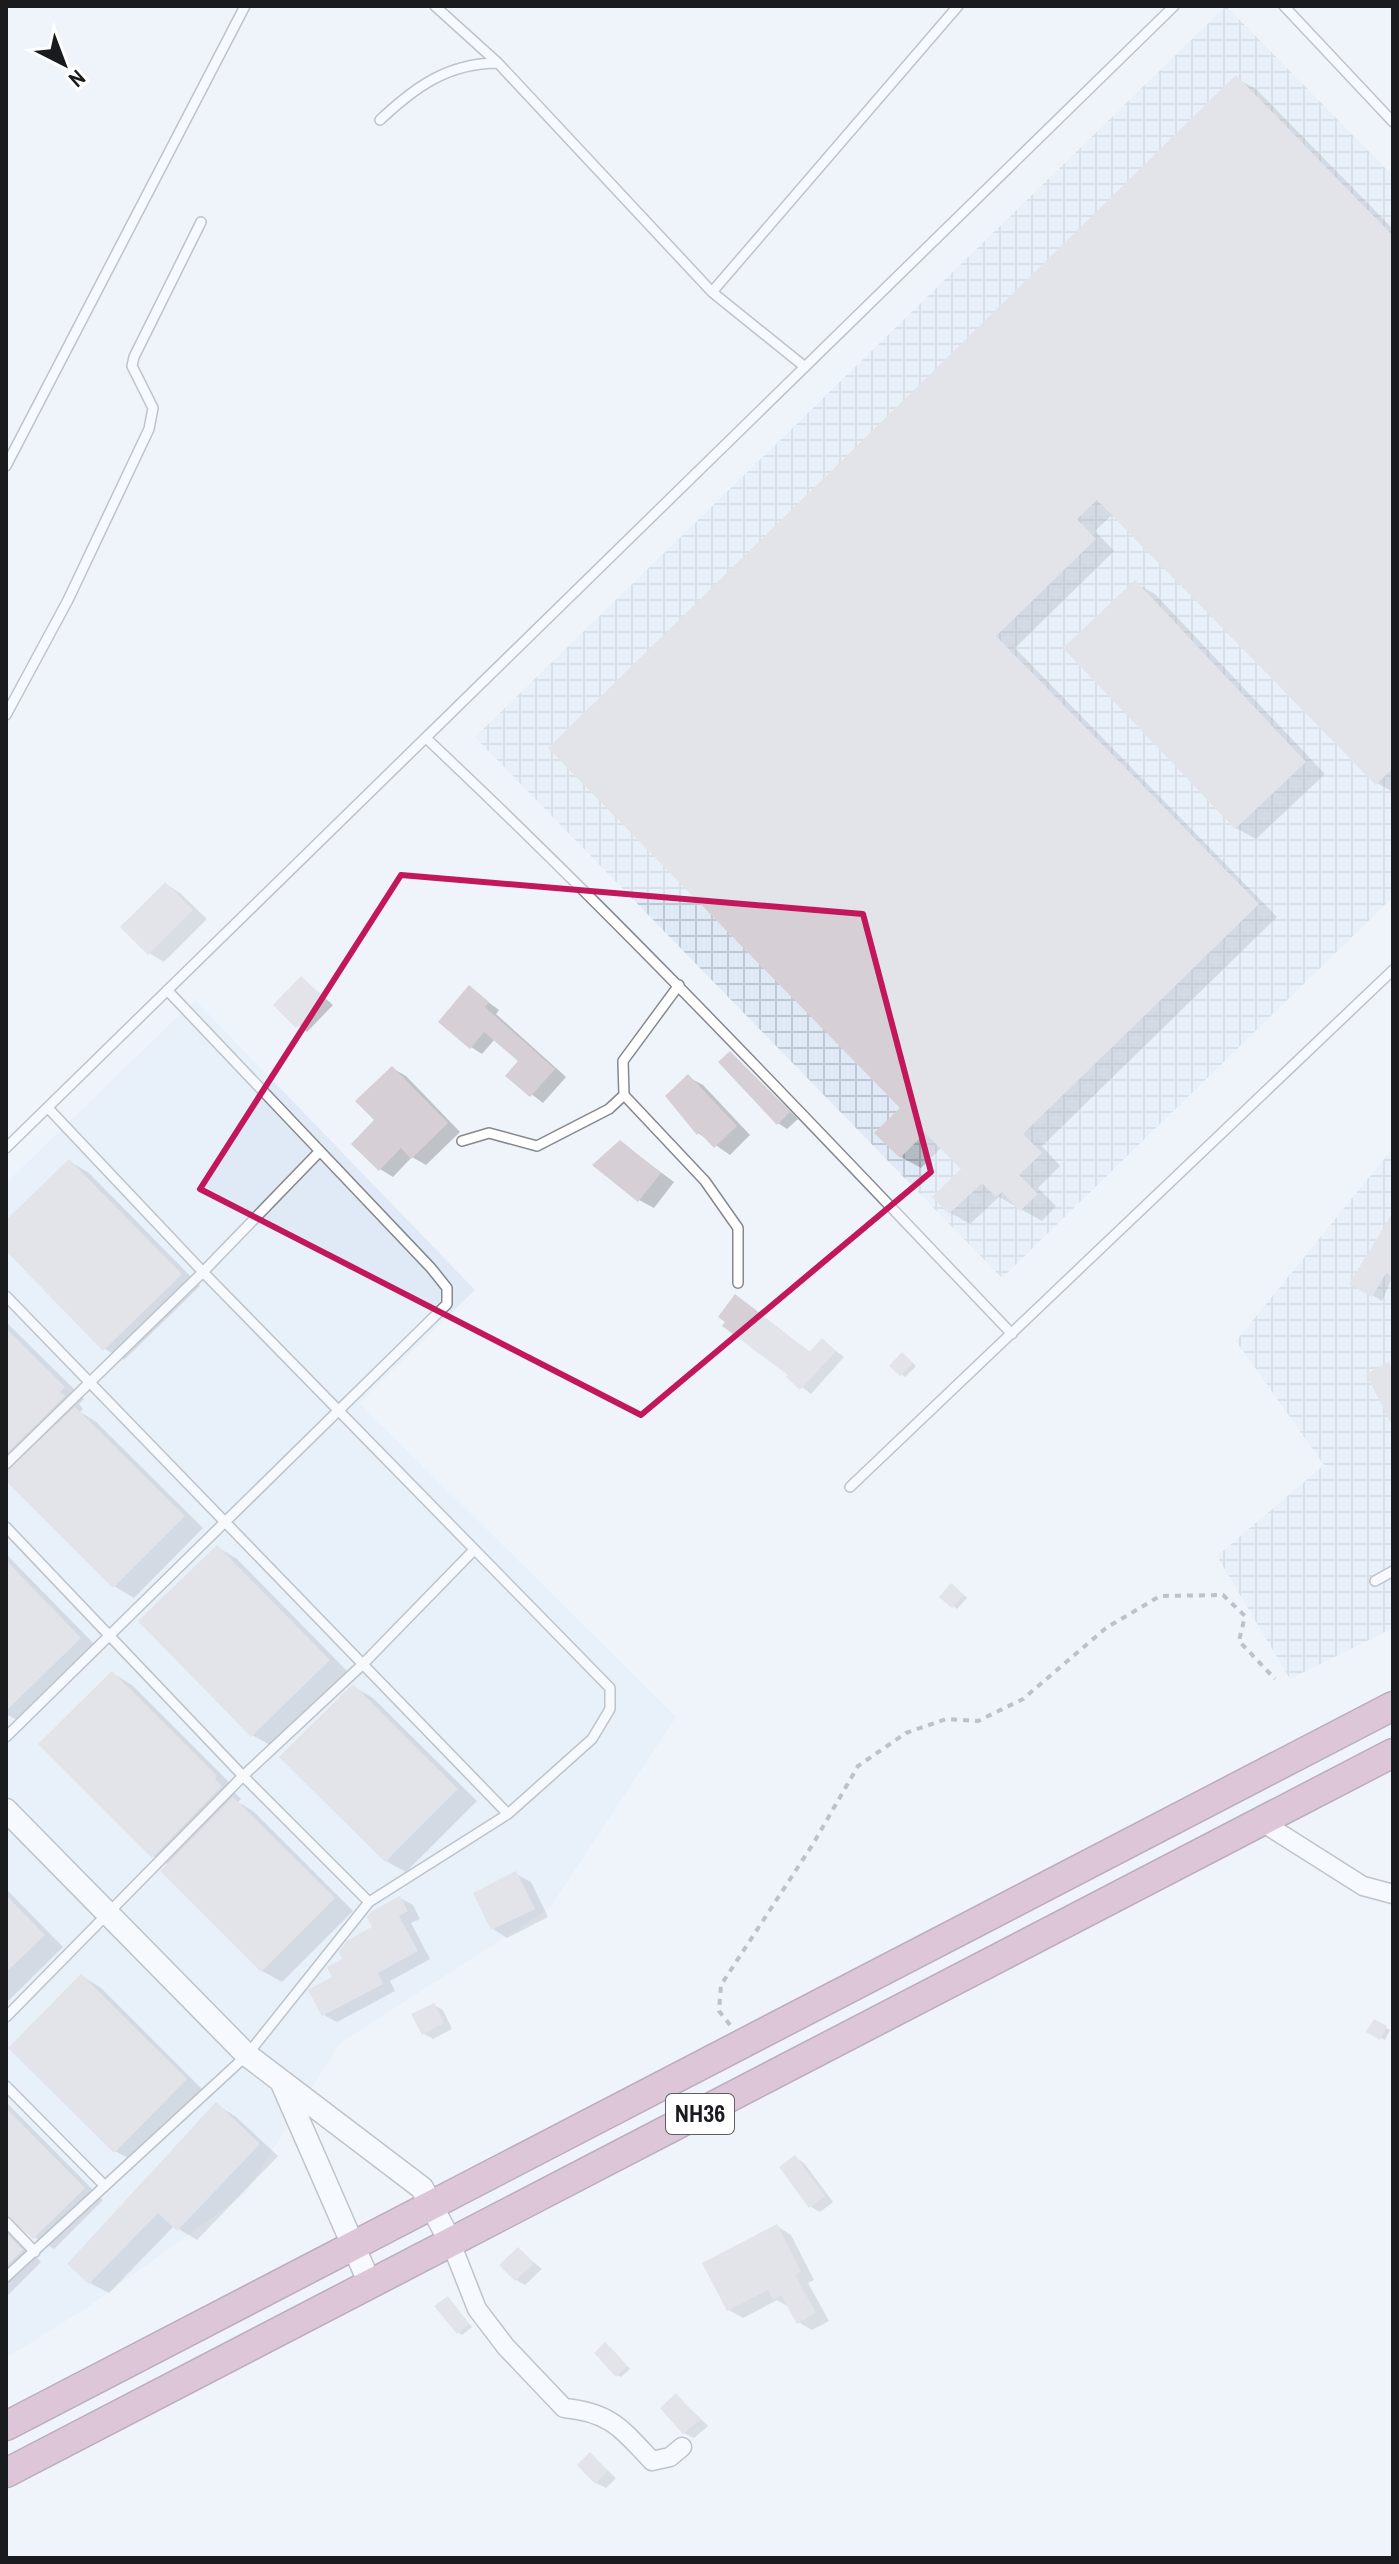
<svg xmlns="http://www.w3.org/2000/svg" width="1399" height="2564" viewBox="0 0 1399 2564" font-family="'Archivo Narrow',sans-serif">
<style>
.built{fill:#e0eaf7}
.industrial{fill:url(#industrial-grid)}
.shadow{fill:#0003}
.building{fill:#d6cfd5}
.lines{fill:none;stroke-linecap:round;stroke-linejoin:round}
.service-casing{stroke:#84898f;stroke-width:12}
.minor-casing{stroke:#84898f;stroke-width:21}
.tertiary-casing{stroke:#84898f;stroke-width:25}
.trunk-casing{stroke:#80546f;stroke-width:31}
.path{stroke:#808489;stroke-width:4;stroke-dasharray:6 6;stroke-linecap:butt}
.service{stroke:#fff;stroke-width:9}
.minor{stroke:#fff;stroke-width:18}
.tertiary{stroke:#fff;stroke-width:22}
.trunk{stroke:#c68fae;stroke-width:28}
.marked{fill:none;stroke:#c2185b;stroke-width:6;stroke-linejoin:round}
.labels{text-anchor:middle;stroke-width:8;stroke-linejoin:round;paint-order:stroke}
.shield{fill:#fff;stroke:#5e5f62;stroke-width:2}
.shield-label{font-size:24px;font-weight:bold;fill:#191b1e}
</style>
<defs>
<pattern id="industrial-grid" width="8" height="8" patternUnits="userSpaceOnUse" patternTransform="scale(2)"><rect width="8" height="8" fill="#e0eaf7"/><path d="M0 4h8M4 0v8" fill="none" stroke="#c0c8d3"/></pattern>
</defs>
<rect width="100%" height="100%" fill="#eff4fb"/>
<path class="built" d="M195 1000 475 1290 359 1403 676 1717 549 1909 340 2043 245 2194 88 2307 6 2358V1183Z"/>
<path class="industrial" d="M1226 6 1393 176V897L1002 1278 475 737Z
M1393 1148V1628L1290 1679 1217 1556 1324 1465 1236 1341Z"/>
<path class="shadow" d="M1236 78 1256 89 1393 229V792L1377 783 1113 514 1095 531 1114 551 1015 648 1277 917 1042 1146 1060 1166 1038 1188 1056 1206 1042 1221 999 1197 970 1224 951 1213 935 1197 963 1169 942 1147 921 1168 901 1157 903 1108 551 748Z
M1135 583 1155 594 1325 774 1256 839 1236 828Z
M166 884 180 893 207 919 164 962 149 953Z
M302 978 333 1005 307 1032 275 1005Z
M469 988 499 1010 496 1014 566 1077 543 1103 508 1076 521 1061 495 1039 482 1054 471 1047Z
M731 1053 798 1119 787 1129 778 1123Z
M392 1068 406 1076 460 1132 426 1165 412 1157 393 1177 380 1169 377 1120Z
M688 1077 703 1085 750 1135 730 1155 698 1133Z
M620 1142 674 1182 654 1208 639 1200Z
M69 1161 89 1173 200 1286 124 1360 105 1349 6 1248V1223Z
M1393 1216V1276L1382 1301 1352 1283Z
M745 1302 811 1353 822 1340 844 1357 811 1394 789 1377 791 1375Z
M6 1322 84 1399 79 1404 83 1409 80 1412 95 1421 203 1528 134 1598 114 1586 6 1478Z
M907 1357 916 1366 905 1377 892 1366Z
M217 1547 237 1559 348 1672 272 1746 252 1735Z
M6 1554 100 1650 24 1724 6 1714Z
M956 1588 967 1598 957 1609 942 1597Z
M112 1673 132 1685 236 1789 233 1791 241 1799 238 1802 253 1811 353 1911 282 1982 262 1971 163 1871 169 1865 153 1856Z
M353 1686 373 1698 477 1801 406 1872 386 1861Z
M516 1874 531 1882 548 1917 507 1938 493 1929Z
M6 1889 63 1947 6 2003Z
M400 1898 413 1905 420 1919 411 1923 430 1959 390 1981 395 1991 337 2022 324 2015 345 1959Z
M82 1976 101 1988 205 2092 135 2162 115 2151Z
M434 2005 443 2010 452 2029 433 2039 423 2033Z
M1374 2021 1390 2030 1385 2040 1369 2032Z
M6 2102 103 2200 54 2249 20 2228V2240L41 2262 6 2297Z
M217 2105 235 2116 278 2156 197 2240 174 2226 109 2293 90 2283Z
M795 2157 804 2163 833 2202 820 2212 810 2206Z
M777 2226 791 2235 814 2280 808 2283 829 2321 812 2330 798 2322 789 2307 777 2300 743 2318 729 2310Z
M518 2249 542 2269 525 2285 516 2280Z
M448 2299 472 2327 462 2335 458 2332Z
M610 2347 630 2369 621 2377 617 2375Z
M677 2396 708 2426 694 2438 684 2433Z
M591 2455 616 2478 606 2488 596 2483Z"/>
<path class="building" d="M1236 75 1393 236V768L1376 785 1097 500 1077 519 1096 539 996 636 1259 904 1023 1134 1042 1153 1019 1175 1038 1194 1020 1211 1002 1192 996 1197 982 1183 949 1214 932 1197 961 1169 925 1133 900 1158 874 1133 900 1108 548 748Z
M1135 580 1306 762 1235 829 1063 648Z
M165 882 193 910 148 955 120 927Z
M301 976 325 999 296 1028 273 1005Z
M469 985 489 1002 485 1007 496 1017 555 1069 530 1097 505 1076 518 1061 484 1032 470 1049 438 1022Z
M730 1051 790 1112 777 1125 718 1062Z
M392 1066 448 1123 411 1159 401 1148 379 1171 351 1144 374 1120 355 1101Z
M688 1074 737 1126 714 1148 699 1132 697 1135 665 1096Z
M620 1140 661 1173 638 1202 592 1165Z
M69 1159 182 1274 103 1351 6 1251V1220Z
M1393 1212V1277L1386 1273 1372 1297 1349 1284Z
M735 1294 809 1352 822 1338 836 1351 800 1390 786 1377 788 1375 722 1326 725 1322 718 1317Z
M6 1328 65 1387 60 1392 65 1396 6 1454Z
M902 1352 913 1363 900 1376 889 1366Z
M1389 1362 1393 1371V1427L1366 1374Z
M75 1407 185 1516 113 1588 6 1481V1471Z
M217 1545 330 1660 251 1737 138 1621Z
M6 1560 81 1638 6 1711Z
M951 1583 964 1595 952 1608 939 1597Z
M112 1671 217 1776 215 1779 222 1786 152 1858 38 1744Z
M353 1684 458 1789 385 1862 279 1757Z
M233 1797 335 1898 261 1972 160 1871Z
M516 1871 535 1909 491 1930 473 1893Z
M6 1895 45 1935 6 1972Z
M400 1896 408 1911 399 1916 418 1951 378 1973 383 1984 322 2016 308 1990 332 1977 327 1967 342 1959 339 1952 348 1940 372 1927 367 1917 372 1911Z
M81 1974 187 2079 114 2153 8 2048Z
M434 2003 444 2023 422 2035 411 2014Z
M1374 2019 1387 2026 1380 2040 1366 2032Z
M216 2102 260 2144 177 2231 158 2213 89 2284 67 2264Z
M6 2108 85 2188 33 2239 6 2215Z
M795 2155 825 2196 809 2208 779 2167Z
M777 2224 801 2271 795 2275 816 2313 797 2324 781 2295 773 2300 768 2290 727 2311 702 2263Z
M6 2233 23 2250 6 2266Z
M518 2247 534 2263 515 2281 499 2265Z
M448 2296 469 2324 457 2334 434 2306Z
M605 2342 627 2366 616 2377 594 2353Z
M676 2393 700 2420 683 2434 660 2408Z
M590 2452 608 2471 595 2484 577 2465Z"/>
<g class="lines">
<g class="service-casing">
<path id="service" d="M435 6 498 63 712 292
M1284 6 1393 122
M380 120C415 87 448 63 498 63
M805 367 712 292 958 6
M6 466 245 6
M6 715 68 600 149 429 153 408 132 366 134 357 201 222
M426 738C629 929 819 1132 1012 1334
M679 985 623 1061 624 1095 705 1181 738 1228V1283
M462 1141 489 1133 537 1146 609 1109 624 1095
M6 1148 1174 6
M6 1296 508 1814
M6 1464 203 1272 320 1151
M850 1487 1393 970
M6 1527 243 1776 369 1902
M1375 1581 1393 1571
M6 1737 447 1304V1288L431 1268 167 990
M6 2017 243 1776 362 1665 474 1550
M6 2086 105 2186
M6 2222 35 2252
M6 2277 247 2055 369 1902 508 1814 592 1739 610 1709V1688L203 1272 48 1108"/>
</g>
<g class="minor-casing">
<path id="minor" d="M1262 1822 1363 1886 1393 1894
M451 2243 477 2309 506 2347 564 2408C610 2412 622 2429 652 2461L670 2457 682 2447"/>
</g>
<g class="tertiary-casing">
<path id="tertiary" d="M6 1810 247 2055 422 2188 451 2243
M282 2083 370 2284"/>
</g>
<g class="trunk-casing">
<path id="trunk" d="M6 2426 1393 1706
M6 2473 1393 1753"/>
</g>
<path class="path" d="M730 2025 719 2011 721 1985 813 1844 858 1766 906 1733 946 1719 978 1721 1023 1699 1106 1628 1160 1596 1223 1595 1245 1616 1239 1641 1275 1679"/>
<use href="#service" class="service"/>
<use href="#minor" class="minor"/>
<use href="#tertiary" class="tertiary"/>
<use href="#trunk" class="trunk"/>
</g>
<path d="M0 0H1399V2564H0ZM401 875 863 914 931 1172 641 1415 200 1189Z" fill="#eff4fb" fill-opacity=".55" fill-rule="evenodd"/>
<path class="marked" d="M401 875 863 914 931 1172 641 1415 200 1189Z"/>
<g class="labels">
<rect class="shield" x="666" y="2094" width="68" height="40" rx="6"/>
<g class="shield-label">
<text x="700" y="2122">NH36</text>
</g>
</g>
<rect width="1399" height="2564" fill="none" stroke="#191b1e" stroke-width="16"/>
<g transform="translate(64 64) rotate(138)" stroke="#ffffff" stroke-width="6" paint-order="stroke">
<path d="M0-6L14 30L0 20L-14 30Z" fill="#191b1e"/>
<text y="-12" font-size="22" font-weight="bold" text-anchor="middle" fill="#191b1e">N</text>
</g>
</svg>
